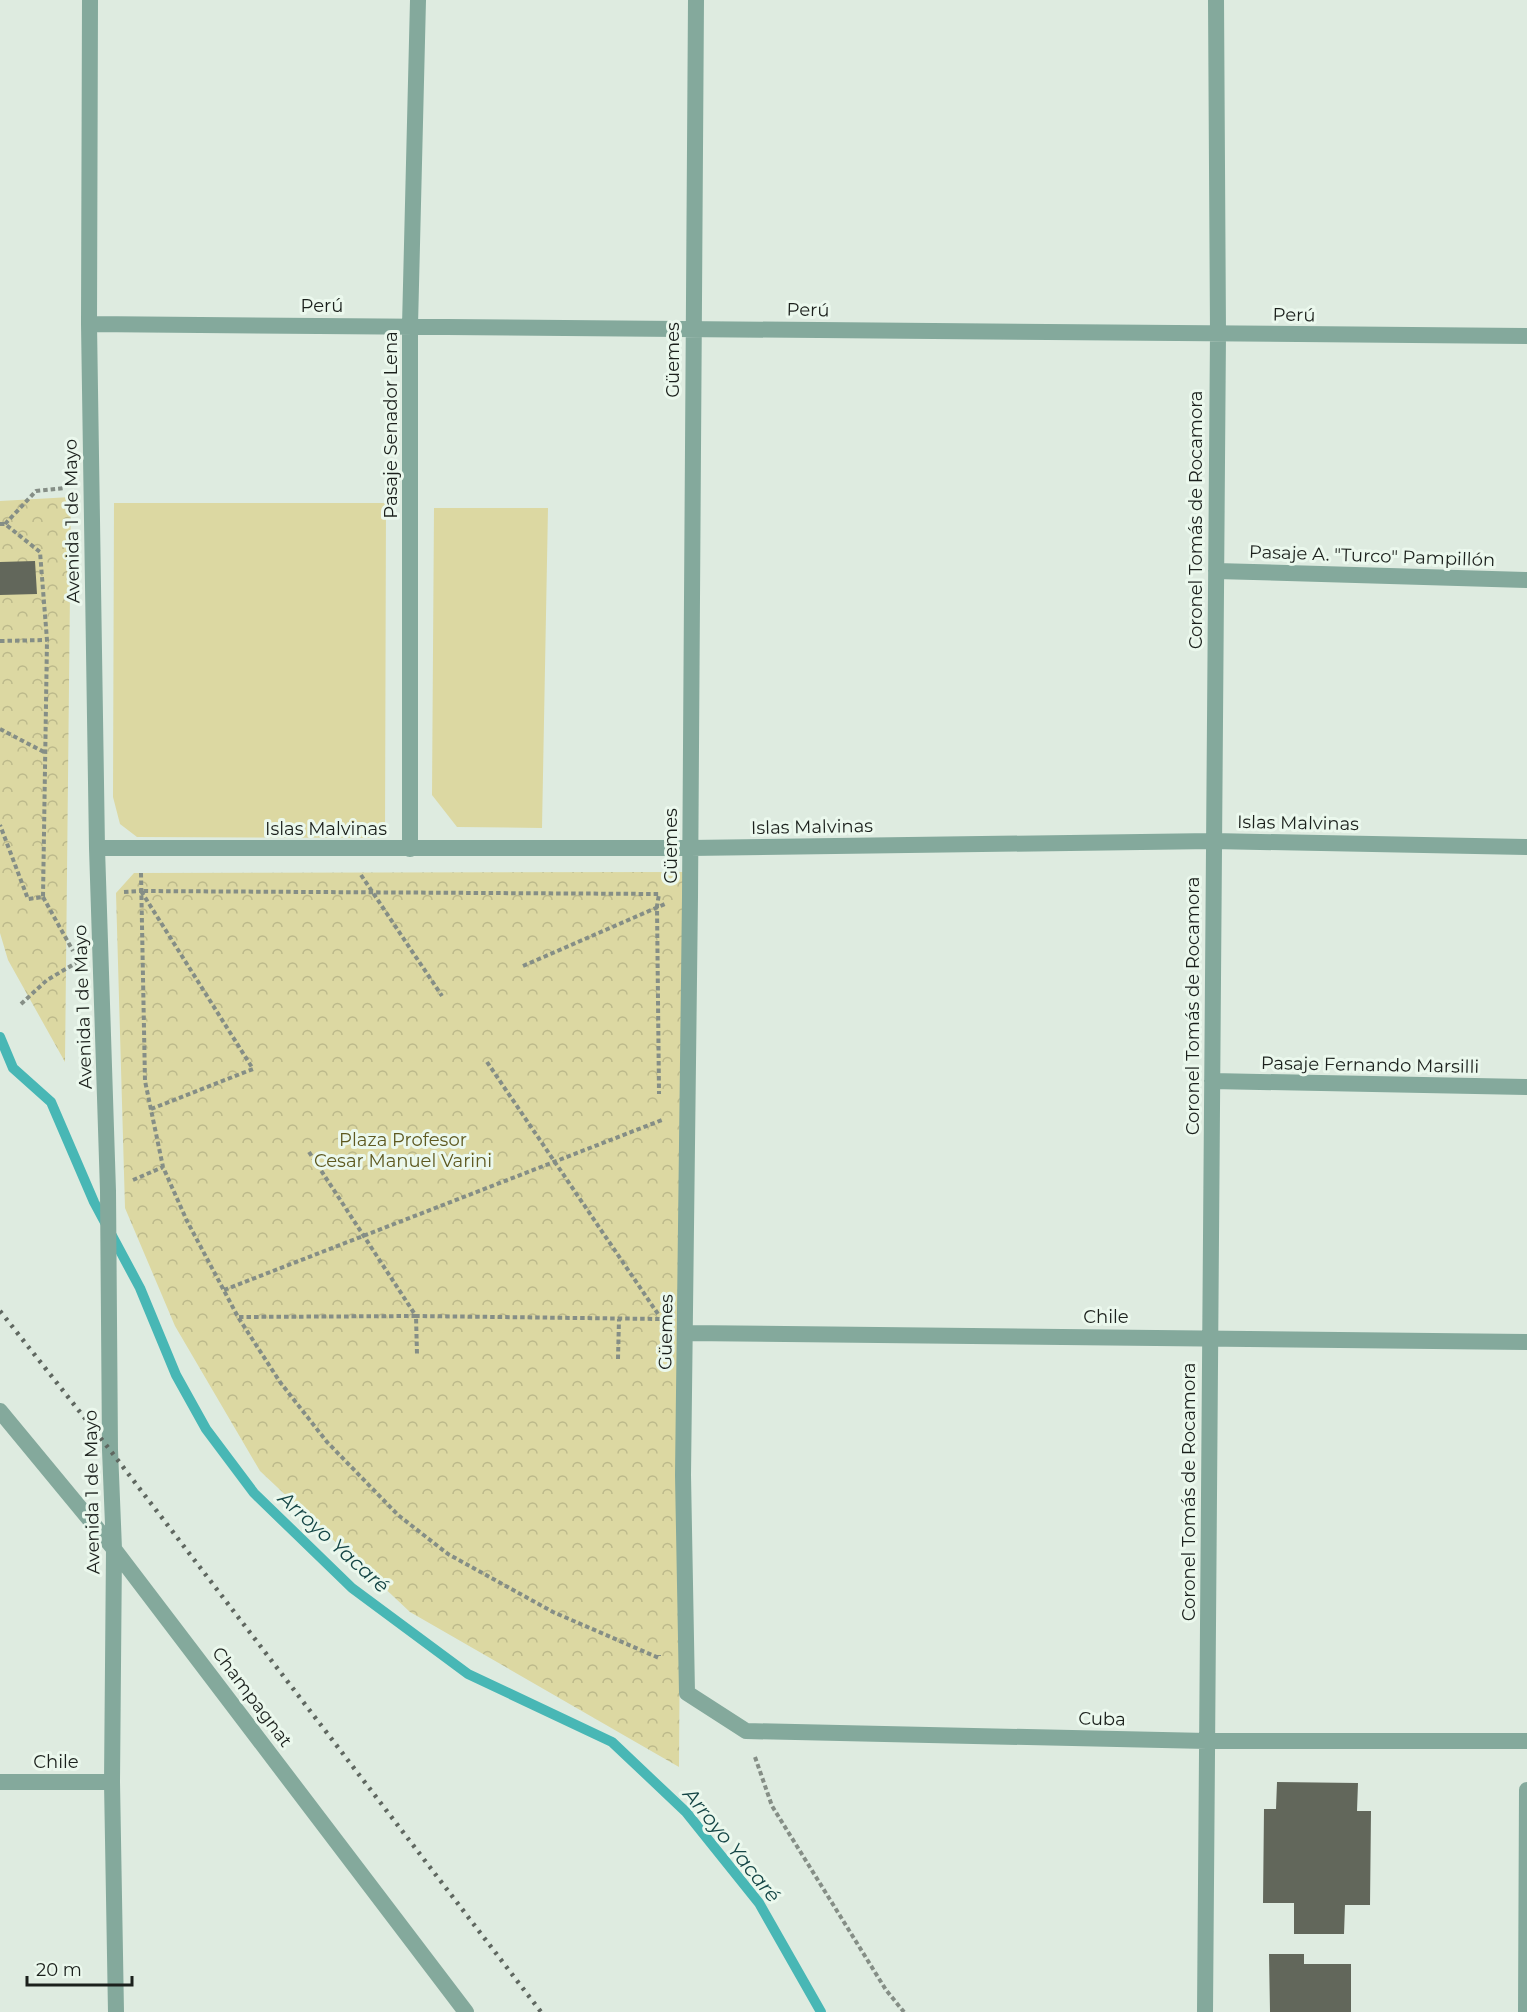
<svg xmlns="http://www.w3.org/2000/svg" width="1527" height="2012" viewBox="0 0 1527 2012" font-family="Montserrat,sans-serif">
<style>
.green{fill:#dcd8a2}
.park{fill:url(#park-crowns)}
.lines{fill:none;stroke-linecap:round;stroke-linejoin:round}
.stream{stroke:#48b7b5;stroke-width:10}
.building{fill:#62675b}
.path{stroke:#858e86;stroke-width:4;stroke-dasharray:4.5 3;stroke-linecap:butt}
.minor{stroke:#84a99c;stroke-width:16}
.rail{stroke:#5f6760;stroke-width:4.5;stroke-dasharray:3 6;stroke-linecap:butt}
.labels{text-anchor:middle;stroke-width:6;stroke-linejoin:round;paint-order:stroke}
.street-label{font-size:18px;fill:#1b201c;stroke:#ebf8ed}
.park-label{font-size:18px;fill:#5e5920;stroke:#ebf8ed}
.water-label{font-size:20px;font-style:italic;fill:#144545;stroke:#ebf8ed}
</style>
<defs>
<pattern id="park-crowns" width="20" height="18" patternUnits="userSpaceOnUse" patternTransform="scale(1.5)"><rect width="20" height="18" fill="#dcd8a2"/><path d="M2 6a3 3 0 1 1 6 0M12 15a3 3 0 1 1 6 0" fill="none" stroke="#bcb98b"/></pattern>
</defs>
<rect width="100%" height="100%" fill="#deebe0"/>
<path class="green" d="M114 503H386L385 838 137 837 120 824 113 797Z
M434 508H548L542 828 457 827 432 795Z"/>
<path class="park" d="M71 497 65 1062 8 960 0 933V501Z
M685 872 679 1767 410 1612 260 1471 175 1326 125 1208 116 893 134 873Z"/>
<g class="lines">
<path class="stream" d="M0 1037 13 1068 51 1102 94 1202 140 1288 176 1375 206 1429 254 1493 352 1588 468 1674 612 1742 686 1812 759 1903 821 2012"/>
</g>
<path class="building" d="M35 561 37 594 0 595V562Z
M1277 1782 1358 1783 1357 1811H1371L1370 1905H1345L1344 1934H1294V1903H1263L1264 1809H1276Z
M1269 1954H1304V1964H1351V2012H1270Z"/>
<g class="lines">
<path class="path" d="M0 524H5L40 552 47 640 43 897 28 899 0 825
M5 524 36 491 65 488
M0 641 47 640
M0 729 44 752
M141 873 145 1081 163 1167 187 1221 238 1317 280 1382 327 1442 398 1515 448 1554 553 1612 659 1658V1655
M361 875 442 996
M124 892 141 891
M43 897 73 951
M523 966 665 904
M21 1004 47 980 76 963
M487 1062 658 1314
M151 1109 253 1069 141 891 659 894 657 906 659 1094
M309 1152 416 1316 661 1319
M133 1180 163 1167
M224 1290 662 1120
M239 1317 416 1316 417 1354
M618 1359 619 1319
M755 1757 772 1806 886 1990 904 2012"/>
<path class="minor" d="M90 0 89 324 97 848 108 1191 110 1450 114 1549 112 1782 116 2012
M696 0 690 897 683 1475 687 1693 746 1731 1207 1741H1527
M89 324 1527 336
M1216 571 1527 580
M97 848H690L1213 841 1527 847
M410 849V326L418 0
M1212 1081 1527 1087
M685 1333 1527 1342
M0 1411 114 1549 466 2012
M0 1782H112
M1205 2012 1218 333 1216 0
M1526 2012 1527 1790"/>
<path class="rail" d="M0 1311 110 1450 541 2012"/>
</g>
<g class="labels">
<g class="street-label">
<text x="322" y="312">Perú</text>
<text transform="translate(808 310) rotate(1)" y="6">Perú</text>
<text transform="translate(1294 315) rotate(1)" y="6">Perú</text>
<text transform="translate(673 360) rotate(-90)" y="6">Güemes</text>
<text transform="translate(391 425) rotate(-90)" y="6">Pasaje Senador Lena</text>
<text transform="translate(1196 520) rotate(-90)" y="6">Coronel Tomás de Rocamora</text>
<text transform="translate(72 521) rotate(-91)" y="6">Avenida 1 de Mayo</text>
<text transform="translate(1372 556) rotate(2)" y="6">Pasaje A. "Turco" Pampillón</text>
<text transform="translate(1298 823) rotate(1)" y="6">Islas Malvinas</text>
<text transform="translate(812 827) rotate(-1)" y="6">Islas Malvinas</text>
<text x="326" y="835">Islas Malvinas</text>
<text transform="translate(671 846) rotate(-90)" y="6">Güemes</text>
<text transform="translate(1193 1006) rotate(-90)" y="6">Coronel Tomás de Rocamora</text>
<text transform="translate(83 1007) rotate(-92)" y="6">Avenida 1 de Mayo</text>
<text transform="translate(1370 1065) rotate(1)" y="6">Pasaje Fernando Marsilli</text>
<text x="1106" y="1323">Chile</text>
<text transform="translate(666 1332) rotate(-89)" y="6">Güemes</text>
<text transform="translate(92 1492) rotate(-91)" y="6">Avenida 1 de Mayo</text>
<text transform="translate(1189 1492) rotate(-90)" y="6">Coronel Tomás de Rocamora</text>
<text transform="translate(252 1697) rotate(53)" y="6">Champagnat</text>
<text transform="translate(1102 1719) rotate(1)" y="6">Cuba</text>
<text x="56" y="1768">Chile</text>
</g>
<g class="park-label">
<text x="403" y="1146">Plaza Profesor<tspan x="403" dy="21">Cesar Manuel Varini</tspan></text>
</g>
<g class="water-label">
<text transform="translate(334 1542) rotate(42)" y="7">Arroyo Yacaré</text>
<text transform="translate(732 1845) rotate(51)" y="7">Arroyo Yacaré</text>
</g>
</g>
<path d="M27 1976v9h105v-9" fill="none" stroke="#1b201c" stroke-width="3"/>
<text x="36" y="1976" font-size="18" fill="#1b201c" stroke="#ebf8ed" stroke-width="4.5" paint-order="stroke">20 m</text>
</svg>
